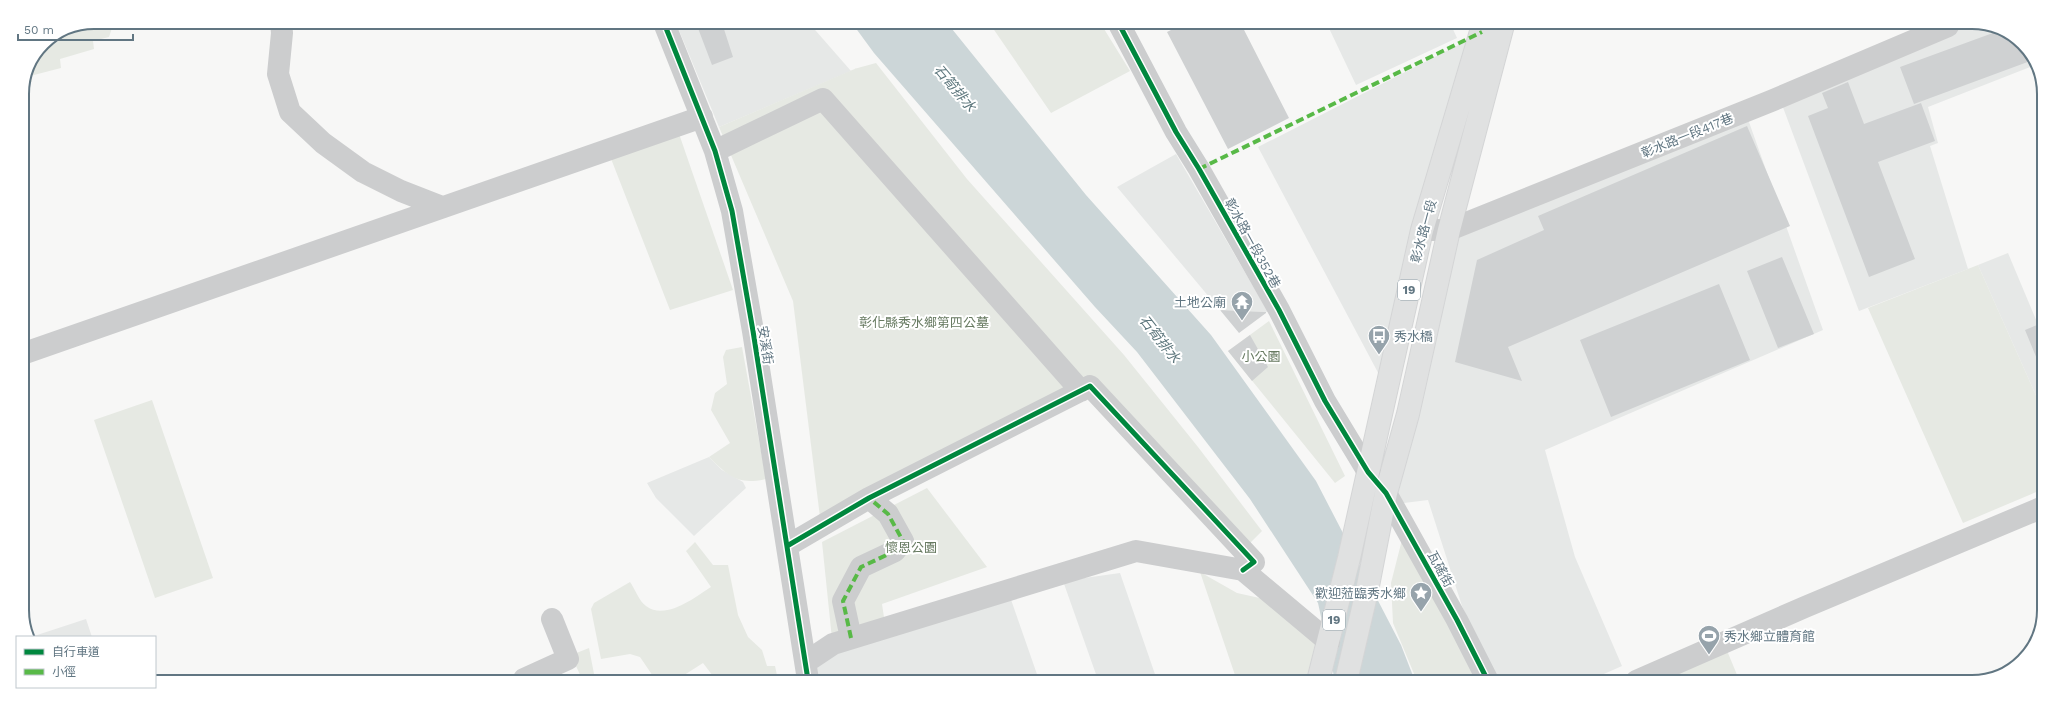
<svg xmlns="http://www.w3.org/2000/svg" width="2066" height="704" viewBox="0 0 2066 704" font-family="'Work Sans','Noto Sans TC',sans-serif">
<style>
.built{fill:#e6e8e7}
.green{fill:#e6e9e3}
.water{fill:#ccd6d8}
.building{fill:#cfd1d2}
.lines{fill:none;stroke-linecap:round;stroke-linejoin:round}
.major-casing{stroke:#d4d5d6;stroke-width:24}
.minor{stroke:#cccdce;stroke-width:22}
.major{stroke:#e0e1e1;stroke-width:22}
.quiet{stroke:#58b947;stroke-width:4;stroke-dasharray:8 4;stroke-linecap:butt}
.cycleway-casing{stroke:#fff;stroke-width:8}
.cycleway{stroke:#00873e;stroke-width:5}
.labels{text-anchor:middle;stroke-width:4;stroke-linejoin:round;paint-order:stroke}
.shield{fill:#fff;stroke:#909fa8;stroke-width:1}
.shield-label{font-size:12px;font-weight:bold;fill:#617682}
.street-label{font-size:13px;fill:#617682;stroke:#fff}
.poi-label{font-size:13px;fill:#617682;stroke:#fff;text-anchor:end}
.park-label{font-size:13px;fill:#677a61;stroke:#fff}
.water-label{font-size:14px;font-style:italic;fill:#5c767c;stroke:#fff}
.rim{fill:none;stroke:#617682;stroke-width:2}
</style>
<rect width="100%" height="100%" fill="#f7f7f6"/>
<path class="built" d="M676 23H809L851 71 719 127Z
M1327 24 1451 25 1457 38 1356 85Z
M1943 26H1995L2029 50 2035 65 1928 107 1938 143 1930 146 1968 269 1859 311 1778 94Z
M1466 41 1383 382 1258 147Z
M1744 108 1823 330 1545 450 1575 557 1622 666 1588 681H1495L1462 606 1428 500 1396 504 1455 229Z
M1176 154 1268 312 1220 310 1117 187Z
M2008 253 2042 334V409L1978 265Z
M709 457 722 470 743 482 746 488 694 536 656 498 647 483Z
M1120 573 1157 680H1098L1063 581Z
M1008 591 1039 680H805L801 660Z
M86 619 92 637H31Z"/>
<path class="green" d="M94 22H131L112 28 109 37 93 41 94 49 60 59 61 68 30 76 32 82 25 83 43 43 66 27Z
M990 24H1101L1130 71 1051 113Z
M876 63 967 179 1124 355 1198 447 1262 531 1250 543 1092 379 820 517 793 301 719 127 857 68 854 69Z
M677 128 733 290 670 310 608 151Z
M1978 265 2042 409 2041 490 1963 523 1868 308Z
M1269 321 1345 476 1335 483 1228 351Z
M742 347 766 479C738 485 729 477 709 457L730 443 711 410 715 393 727 384 723 357 726 350Z
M152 400 213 578 155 598 94 420Z
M927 488 987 567 882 604 885 624 832 639 822 542Z
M1407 520 1480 681H1417L1393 623 1391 583Z
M695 542 713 565H728L738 615 748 637 762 650 767 666H775L778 680H716L703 663 678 679H655L640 657 630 654 601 659 591 609 594 603 630 582C635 589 639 601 646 606 666 621 695 597 711 587L686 551Z
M1200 572 1237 593 1264 599 1323 645 1315 681H1237Z
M1723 641 1740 682 1652 681Z
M589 648 595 679H582L576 666 546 679H511Z"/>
<path class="water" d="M852 23 948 24 1086 195 1211 335 1316 481 1401 645 1415 681H1335L1318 603 1250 499 1137 352 1095 307 874 53Z"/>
<path class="building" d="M696 23H722L733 57 712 65Z
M1183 24H1241L1289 118 1228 149 1167 32Z
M2001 30 2029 50 2033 60 1914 104 1900 67Z
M1848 82 1864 124 1921 103 1935 141 1878 162 1915 259 1869 277 1808 116 1828 108 1822 93Z
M1747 126 1790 226 1508 347 1522 381 1455 362 1477 260 1544 230 1538 216Z
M1782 257 1814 334 1778 348 1747 271Z
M1719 284 1750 360 1611 417 1580 340Z
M1220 310 1266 312V313L1239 333Z
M2042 323V371L2025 330Z
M1250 335 1268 367 1252 381 1228 351Z"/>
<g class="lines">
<g class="major-casing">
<path id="major" d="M1318 681 1349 558 1422 230 1483 25
M1346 681 1367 591 1386 493 1408 414 1449 230 1503 25"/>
</g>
<path class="minor" d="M281 22 282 33 278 74 290 112 323 143 363 172 401 191 442 207
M664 23 715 151 732 211 753 331 808 680
M1119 24 1176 132 1199 169 1279 310 1325 401 1368 472 1386 493 1457 620 1488 681
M715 151 823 99 1081 391
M1422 230H1449L1771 101 1948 26
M22 354 702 117
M787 546 869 498 1090 386 1254 562 1243 570
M851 638 843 601 861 567 895 551 903 541 888 514 869 498
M806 662 833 644 1136 551 1243 570 1329 642
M524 679 568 659 552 619
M1636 681 1805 607 2041 508"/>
<use href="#major" class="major"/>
<path class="quiet" d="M1199 169 1482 32
M851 638 843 601 861 567 895 551 903 541 888 514 869 498"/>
<g class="cycleway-casing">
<path id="cycleway" d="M664 23 715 151 732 211 753 331 808 680
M1119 24 1176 132 1199 169 1279 310 1325 401 1368 472 1386 493 1457 620 1488 681
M787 546 869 498 1090 386 1254 562 1243 570"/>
</g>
<use href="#cycleway" class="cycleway"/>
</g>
<defs>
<g id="temple-pin" transform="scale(1.15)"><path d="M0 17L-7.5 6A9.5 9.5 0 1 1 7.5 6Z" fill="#96a3ab" stroke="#fff"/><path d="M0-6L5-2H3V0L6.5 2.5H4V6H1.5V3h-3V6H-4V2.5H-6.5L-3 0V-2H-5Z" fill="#fff"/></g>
<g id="bus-pin" transform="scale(1.15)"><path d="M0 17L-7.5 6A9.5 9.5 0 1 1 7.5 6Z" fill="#96a3ab" stroke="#fff"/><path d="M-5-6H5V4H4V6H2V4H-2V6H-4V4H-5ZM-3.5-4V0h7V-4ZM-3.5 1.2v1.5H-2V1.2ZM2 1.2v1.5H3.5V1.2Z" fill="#fff"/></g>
<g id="sight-pin" transform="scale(1.15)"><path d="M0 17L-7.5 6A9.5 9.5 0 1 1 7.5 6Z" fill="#96a3ab" stroke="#fff"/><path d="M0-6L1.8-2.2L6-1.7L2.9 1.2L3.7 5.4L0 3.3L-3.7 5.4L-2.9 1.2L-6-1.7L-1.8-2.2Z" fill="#fff"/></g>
<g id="stadium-pin" transform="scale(1.15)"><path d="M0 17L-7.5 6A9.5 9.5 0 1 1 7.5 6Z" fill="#96a3ab" stroke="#fff"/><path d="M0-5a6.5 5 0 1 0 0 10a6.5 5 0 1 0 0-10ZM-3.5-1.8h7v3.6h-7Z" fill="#fff"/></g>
</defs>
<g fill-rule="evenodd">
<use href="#temple-pin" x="1242" y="302"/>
<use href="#bus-pin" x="1379" y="336"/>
<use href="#sight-pin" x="1421" y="593"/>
<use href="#stadium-pin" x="1709" y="636"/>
</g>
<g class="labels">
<g class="shield">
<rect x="1398" y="280" width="22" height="20" rx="3"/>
<rect x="1323" y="610" width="22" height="20" rx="3"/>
</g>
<g class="shield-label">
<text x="1409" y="294">19</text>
<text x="1334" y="624">19</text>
</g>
<g class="street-label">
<text transform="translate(1687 135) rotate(-22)" y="5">彰水路一段417巷</text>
<text transform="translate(1423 231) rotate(-75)" y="5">彰水路一段</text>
<text transform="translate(1253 243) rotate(61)" y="5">彰水路一段352巷</text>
<text transform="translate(766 345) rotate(81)" y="5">安溪街</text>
<text transform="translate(1441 569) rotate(61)" y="5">瓦磘街</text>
</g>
<g class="poi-label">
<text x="1226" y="307">土地公廟</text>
<text x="1394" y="341" text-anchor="start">秀水橋</text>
<text x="1406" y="598">歡迎蒞臨秀水鄉</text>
<text x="1724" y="641" text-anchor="start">秀水鄉立體育館</text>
</g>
<g class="park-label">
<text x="924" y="327">彰化縣秀水鄉第四公墓</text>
<text x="1261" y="361">小公園</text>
<text x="911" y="552">懷恩公園</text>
</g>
<g class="water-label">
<text transform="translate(955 88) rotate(50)" y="5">石筍排水</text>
<text transform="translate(1160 339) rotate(52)" y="5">石筍排水</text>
</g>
</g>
<path d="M0 0H2066V704H0ZM94 29H1972A65 65 0 0 1 2037 94V610A65 65 0 0 1 1972 675H94A65 65 0 0 1 29 610V94A65 65 0 0 1 94 29Z" fill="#fff" fill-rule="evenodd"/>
<path class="rim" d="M94 29H1972A65 65 0 0 1 2037 94V610A65 65 0 0 1 1972 675H94A65 65 0 0 1 29 610V94A65 65 0 0 1 94 29Z"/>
<rect x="16" y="636" width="140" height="52" fill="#ffffff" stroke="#c0c8cd"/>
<rect x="24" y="649" width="20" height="6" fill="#00873e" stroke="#c0c8cd"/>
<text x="52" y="656" font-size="12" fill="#617682">自行車道</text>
<rect x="24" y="669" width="20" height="6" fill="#58b947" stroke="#c0c8cd"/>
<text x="52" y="676" font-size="12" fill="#617682">小徑</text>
<path d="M18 34v6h115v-6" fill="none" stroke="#617682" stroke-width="2"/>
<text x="24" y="34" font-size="12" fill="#617682" stroke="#ffffff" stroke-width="3" paint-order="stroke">50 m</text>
</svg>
